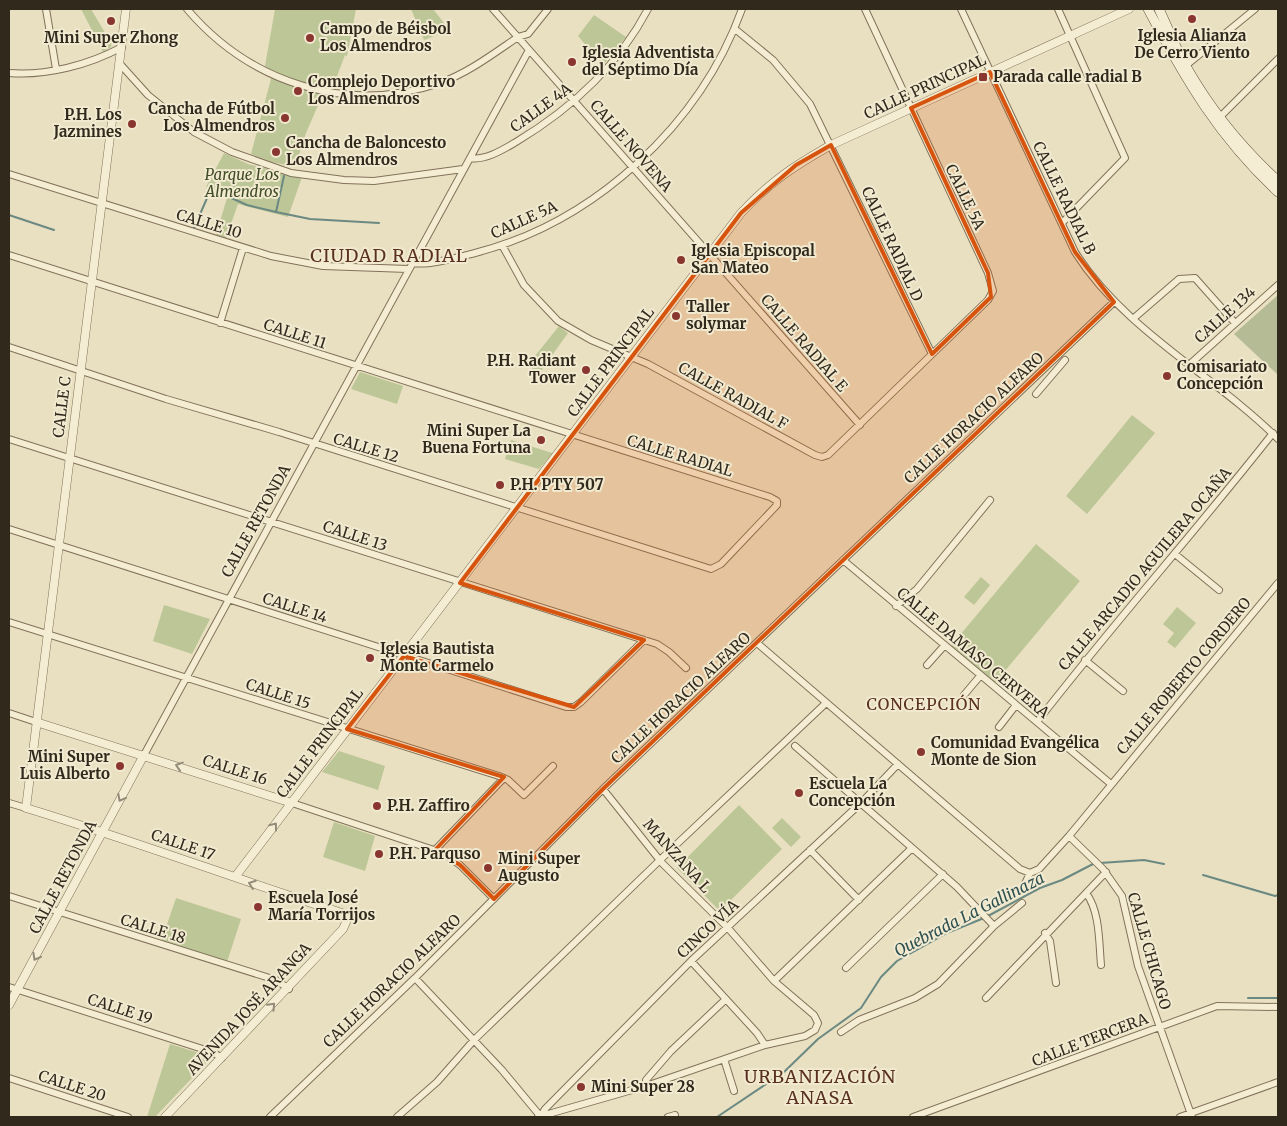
<svg xmlns="http://www.w3.org/2000/svg" width="1287" height="1126" viewBox="0 0 1287 1126" font-family="Merriweather,serif">
<style>
.green{fill:#bdc696}
.cemetery{fill:#b4bb95}
.lines{fill:none;stroke-linecap:round;stroke-linejoin:round}
.stream{stroke:#6b8983;stroke-width:2}
.minor-casing{stroke:#81725a;stroke-width:8}
.tertiary-casing{stroke:#81725a;stroke-width:9}
.secondary-casing{stroke:#62533e;stroke-width:10}
.minor{stroke:#f5edd3;stroke-width:6}
.tertiary{stroke:#f5edd3;stroke-width:8}
.secondary{stroke:#f5edd3;stroke-width:9}
.oneway{stroke:#948b78}
.marked{fill:#d6540e;fill-opacity:0.2;stroke:#d6540e;stroke-width:4;stroke-linejoin:round}
.poi-dot{fill:#8a3630;stroke:#f1ead0;stroke-width:2}
.labels{text-anchor:middle;stroke-width:4;stroke-linejoin:round;paint-order:stroke}
.poi-label{font-size:15px;font-weight:bold;fill:#32291d;stroke:#f1ead0;text-anchor:start}
.street-label{font-size:15px;fill:#32291d;stroke:#f1ead0}
.park-label{font-size:15px;font-style:italic;fill:#404c26;stroke:#f1ead0}
.neighbourhood-label{font-size:16px;letter-spacing:1px;fill:#5a3121;stroke:#f1ead0}
.water-label{font-size:16px;font-style:italic;fill:#2e5050;stroke:#f1ead0}
.quarter-label{font-size:18px;letter-spacing:1px;fill:#5a3121;stroke:#f1ead0}
</style>
<rect width="100%" height="100%" fill="#e9e0c1"/>
<path class="green" d="M81 9H91L108 38H112L111 47 103 52Z
M275 9H356L347 56 345 55 333 87 323 94 306 133 295 167 272 162 251 154 271 79 265 66Z
M411 9H433L448 28 442 33 424 40Z
M594 15 626 37 603 65 578 36Z
M224 153 248 164 302 177 288 217 238 204 226 238 216 235 227 198 206 187Z
M559 326 568 333 540 372 527 366Z
M360 372 403 386 397 404 351 389Z
M1132 415 1155 433 1087 514 1066 496Z
M511 440 549 452 553 453 539 469 505 459Z
M1036 544 1080 581 994 684 950 647Z
M981 577 990 585 974 605 964 597Z
M164 605 210 619 192 654 153 641Z
M1177 607 1196 623 1175 648 1167 642 1174 633 1163 624Z
M339 751 385 766 378 790 322 772Z
M739 805 782 849 720 911 677 868Z
M782 818 801 837 791 847 772 828Z
M334 822 375 836 365 871 323 857Z
M176 898 241 919 227 962 161 942Z
M170 1044 209 1056 210 1059 155 1117H147Z"/>
<path class="cemetery" d="M1278 295V375L1234 334Z"/>
<g class="lines">
<path class="stream" d="M276 212 310 219 379 223
M9 215 54 230
M194 228 211 189 247 205 276 212 284 176
M1100 863 1144 860 1164 864
M1203 875 1275 896 1278 895
M988 916 1040 888 1062 880 1093 864
M1248 998H1278
M717 1117 784 1072 818 1039 861 1008 881 977 897 961 947 933 984 918"/>
<g class="minor-casing">
<path id="minor" d="M46 9 56 69
M187 9C249 82 346 115 440 83 468 73 493 54 518 37L528 34 548 9
M493 9 860 425
M961 9 1075 252C1124 330 1214 375 1278 439
M1058 9 1125 158 1062 223
M735 29 773 60 810 104 932 354
M120 64 148 95 194 132 232 152 291 173 344 180 374 181 463 169
M1183 68 1255 9
M9 73C46 76 89 65 122 47
M1218 119 1278 59
M470 158C485 161 504 149 516 142 571 109 618 66 648 9
M9 174 271 256 323 266 408 269
M502 245 524 285 558 321 591 340 648 364 815 455 822 457 828 455 988 300 993 291 988 273 865 9
M9 255 770 497 777 501V505L721 564 711 569 279 432 166 399 9 347
M412 263C428 266 459 257 475 253 595 222 700 125 742 9
M1134 318 1179 279 1195 278 1235 323
M220 323 243 248
M1189 365 1278 285
M1036 394 1065 360
M9 439 657 644 669 652 686 668
M9 529 566 707H574L581 702 644 640
M1175 554 1219 590
M843 560 1111 784
M896 606 917 589 990 500
M9 622 499 776 508 780 524 795 553 766
M757 643 1020 869 1030 873
M1085 660 1123 691
M927 665 944 646
M964 695 980 676
M9 713 36 722
M1037 722C1113 624 1196 531 1273 433
M999 727 1016 705
M795 746 957 887 994 926
M144 755 529 50
M9 803 26 808
M292 803 443 853 460 865 494 899
M1069 836 1103 869 1122 896 1138 966 1192 1117
M435 850 504 778
M810 850 859 900
M1030 873 1039 869 1069 836 1278 583
M1022 890 1030 873
M1086 893C1100 911 1099 943 1101 965
M9 896 276 980 289 989
M1045 933 1050 941 1056 983
M691 961 757 1033 765 1045
M846 968 943 874
M415 978 502 1070 541 1117
M774 981 912 848
M9 987 212 1052 222 1058
M986 998 1106 872
M841 1032 859 1020 915 998 938 984 994 926 1022 903
M724 1059 734 1091
M9 1078 128 1117
M646 1086V1080L671 1051 726 999
M541 1116 545 1109 691 961 862 802 898 764
M270 1117 415 978 603 789 1114 302
M397 1117 437 1082 474 1040 660 860 826 703
M538 1117 646 1086 765 1045 805 1036 815 1030 818 1023 814 1015 774 981 728 928 662 863 603 789
M668 1117 675 1115
M913 1117 1217 1006 1278 1007
M1180 1117 1278 1082"/>
</g>
<g class="tertiary-casing">
<path id="tertiary" d="M126 9 26 808C132 840 236 879 342 913L347 920 343 929 165 1117
M36 722 292 803
M235 877 741 213C771 181 794 166 831 145L1129 9
M9 1005 144 755"/>
</g>
<g class="secondary-casing">
<path id="secondary" d="M1148 9C1185 79 1219 137 1278 192
M1159 9C1168 28 1176 49 1187 68 1211 110 1242 148 1278 181"/>
</g>
<use href="#minor" class="minor"/>
<use href="#tertiary" class="tertiary"/>
<use href="#secondary" class="secondary"/>
</g>
<defs><path id="oneway-chevron" d="M-2-3.5L2.5 0L-2 3.5" fill="none" stroke-width="1.6" stroke-linecap="round" stroke-linejoin="round" transform="scale(1.25)"/></defs>
<g class="oneway">
<use href="#oneway-chevron" transform="translate(179 766) rotate(-162)"/>
<use href="#oneway-chevron" transform="translate(121 798) rotate(118)"/>
<use href="#oneway-chevron" transform="translate(274 826) rotate(-53)"/>
<use href="#oneway-chevron" transform="translate(252 884) rotate(-160)"/>
<use href="#oneway-chevron" transform="translate(36 957) rotate(119)"/>
<use href="#oneway-chevron" transform="translate(272 1006) rotate(-46)"/>
</g>
<path class="marked" d="M990 72 1075 252 1114 302 603 789 494 899 460 865 435 850 504 777 347 729 404 656 574 707 644 640 460 583 741 213 796 165 831 145 932 354 991 297 988 273 911 108Z"/>
<g class="poi-dot">
<circle cx="1192" cy="19" r="5"/>
<circle cx="111" cy="21" r="5"/>
<circle cx="310" cy="38" r="5"/>
<circle cx="572" cy="62" r="5"/>
<rect x="978" y="72" width="10" height="10" rx="2.5"/>
<circle cx="298" cy="91" r="5"/>
<circle cx="285" cy="118" r="5"/>
<circle cx="132" cy="124" r="5"/>
<circle cx="276" cy="152" r="5"/>
<circle cx="681" cy="260" r="5"/>
<circle cx="676" cy="316" r="5"/>
<circle cx="586" cy="370" r="5"/>
<circle cx="1167" cy="376" r="5"/>
<circle cx="541" cy="440" r="5"/>
<circle cx="500" cy="485" r="5"/>
<circle cx="370" cy="658" r="5"/>
<circle cx="921" cy="752" r="5"/>
<circle cx="120" cy="766" r="5"/>
<circle cx="799" cy="793" r="5"/>
<circle cx="377" cy="806" r="5"/>
<circle cx="379" cy="854" r="5"/>
<circle cx="488" cy="868" r="5"/>
<circle cx="258" cy="907" r="5"/>
<circle cx="581" cy="1087" r="5"/>
</g>
<g class="labels">
<g class="poi-label">
<text x="320" y="34">Campo de Béisbol<tspan x="320" dy="17">Los Almendros</tspan></text>
<text x="1192" y="41" text-anchor="middle">Iglesia Alianza<tspan x="1192" dy="17">De Cerro Viento</tspan></text>
<text x="111" y="43" text-anchor="middle">Mini Super Zhong</text>
<text x="582" y="58">Iglesia Adventista<tspan x="582" dy="17">del Séptimo Día</tspan></text>
<text x="993" y="82">Parada calle radial B</text>
<text x="308" y="87">Complejo Deportivo<tspan x="308" dy="17">Los Almendros</tspan></text>
<text x="275" y="114" text-anchor="end">Cancha de Fútbol<tspan x="275" dy="17">Los Almendros</tspan></text>
<text x="122" y="120" text-anchor="end">P.H. Los<tspan x="122" dy="17">Jazmines</tspan></text>
<text x="286" y="148">Cancha de Baloncesto<tspan x="286" dy="17">Los Almendros</tspan></text>
<text x="691" y="256">Iglesia Episcopal<tspan x="691" dy="17">San Mateo</tspan></text>
<text x="686" y="312">Taller<tspan x="686" dy="17">solymar</tspan></text>
<text x="576" y="366" text-anchor="end">P.H. Radiant<tspan x="576" dy="17">Tower</tspan></text>
<text x="1177" y="372">Comisariato<tspan x="1177" dy="17">Concepción</tspan></text>
<text x="531" y="436" text-anchor="end">Mini Super La<tspan x="531" dy="17">Buena Fortuna</tspan></text>
<text x="510" y="490">P.H. PTY 507</text>
<text x="380" y="654">Iglesia Bautista<tspan x="380" dy="17">Monte Carmelo</tspan></text>
<text x="931" y="748">Comunidad Evangélica<tspan x="931" dy="17">Monte de Sion</tspan></text>
<text x="110" y="762" text-anchor="end">Mini Super<tspan x="110" dy="17">Luis Alberto</tspan></text>
<text x="809" y="789">Escuela La<tspan x="809" dy="17">Concepción</tspan></text>
<text x="387" y="811">P.H. Zaffiro</text>
<text x="389" y="859">P.H. Parquso</text>
<text x="498" y="864">Mini Super<tspan x="498" dy="17">Augusto</tspan></text>
<text x="268" y="903">Escuela José<tspan x="268" dy="17">María Torrijos</tspan></text>
<text x="591" y="1092">Mini Super 28</text>
</g>
<g class="street-label">
<text transform="translate(925 87) rotate(-25)" y="5">CALLE PRINCIPAL</text>
<text transform="translate(541 108) rotate(-36)" y="5">CALLE 4A</text>
<text transform="translate(631 146) rotate(49)" y="5">CALLE NOVENA</text>
<text transform="translate(965 197) rotate(64)" y="5">CALLE 5A</text>
<text transform="translate(1064 198) rotate(64)" y="5">CALLE RADIAL B</text>
<text transform="translate(524 220) rotate(-24)" y="5">CALLE 5A</text>
<text transform="translate(209 224) rotate(17)" y="5">CALLE 10</text>
<text transform="translate(892 244) rotate(65)" y="5">CALLE RADIAL D</text>
<text transform="translate(1225 315) rotate(-42)" y="5">CALLE 134</text>
<text transform="translate(295 334) rotate(18)" y="5">CALLE 11</text>
<text transform="translate(804 343) rotate(49)" y="5">CALLE RADIAL E</text>
<text transform="translate(611 362) rotate(-53)" y="5">CALLE PRINCIPAL</text>
<text transform="translate(733 396) rotate(29)" y="5">CALLE RADIAL F</text>
<text transform="translate(62 407) rotate(-83)" y="5">CALLE C</text>
<text transform="translate(974 418) rotate(-43)" y="5">CALLE HORACIO ALFARO</text>
<text transform="translate(366 448) rotate(17)" y="5">CALLE 12</text>
<text transform="translate(680 456) rotate(17)" y="5">CALLE RADIAL</text>
<text transform="translate(256 521) rotate(-61)" y="5">CALLE RETONDA</text>
<text transform="translate(355 536) rotate(18)" y="5">CALLE 13</text>
<text transform="translate(1145 569) rotate(-50)" y="5">CALLE ARCADIO AGUILERA OCAÑA</text>
<text transform="translate(295 608) rotate(18)" y="5">CALLE 14</text>
<text transform="translate(973 653) rotate(40)" y="5">CALLE DAMASO CERVERA</text>
<text transform="translate(1184 676) rotate(-50)" y="5">CALLE ROBERTO CORDERO</text>
<text transform="translate(278 694) rotate(18)" y="5">CALLE 15</text>
<text transform="translate(681 698) rotate(-43)" y="5">CALLE HORACIO ALFARO</text>
<text transform="translate(320 743) rotate(-53)" y="5">CALLE PRINCIPAL</text>
<text transform="translate(235 770) rotate(18)" y="5">CALLE 16</text>
<text transform="translate(183 845) rotate(19)" y="5">CALLE 17</text>
<text transform="translate(677 856) rotate(48)" y="5">MANZANA L</text>
<text transform="translate(63 877) rotate(-62)" y="5">CALLE RETONDA</text>
<text transform="translate(153 929) rotate(17)" y="5">CALLE 18</text>
<text transform="translate(708 929) rotate(-43)" y="5">CINCO VÍA</text>
<text transform="translate(1149 951) rotate(74)" y="5">CALLE CHICAGO</text>
<text transform="translate(392 981) rotate(-44)" y="5">CALLE HORACIO ALFARO</text>
<text transform="translate(120 1009) rotate(18)" y="5">CALLE 19</text>
<text transform="translate(249 1009) rotate(-47)" y="5">AVENIDA JOSÉ ARANGA</text>
<text transform="translate(1090 1040) rotate(-21)" y="5">CALLE TERCERA</text>
<text transform="translate(72 1086) rotate(18)" y="5">CALLE 20</text>
</g>
<g class="park-label">
<text x="242" y="180">Parque Los<tspan x="242" dy="17">Almendros</tspan></text>
</g>
<g class="neighbourhood-label">
<text x="924" y="710">CONCEPCIÓN</text>
</g>
<g class="water-label">
<text transform="translate(969 914) rotate(-27)" y="6">Quebrada La Gallinaza</text>
</g>
<g class="quarter-label">
<text x="389" y="262">CIUDAD RADIAL</text>
<text x="820" y="1083">URBANIZACIÓN<tspan x="820" dy="21">ANASA</tspan></text>
</g>
</g>
<rect width="1287" height="1126" fill="none" stroke="#32291d" stroke-width="20"/>
</svg>
